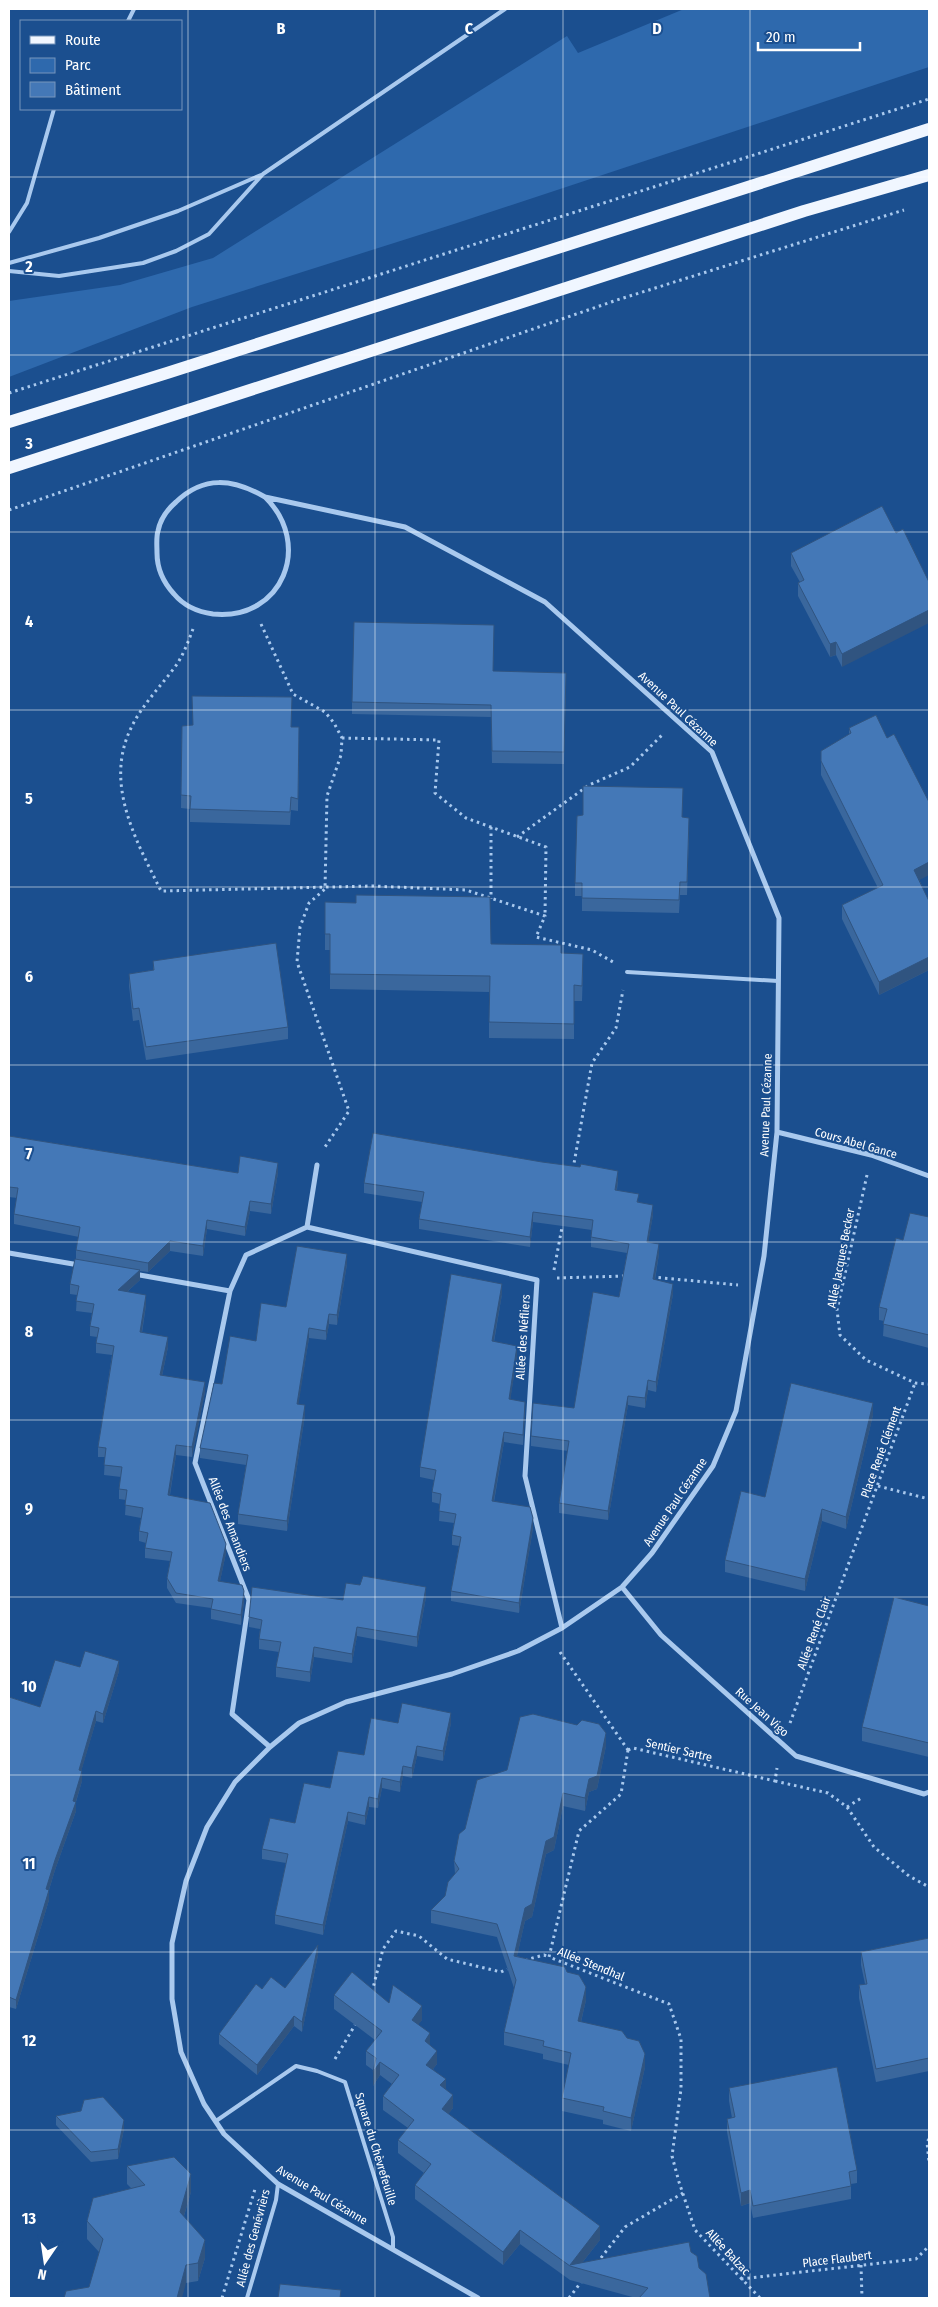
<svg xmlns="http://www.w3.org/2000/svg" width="938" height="2307" viewBox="0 0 938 2307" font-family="'Fira Sans Condensed',sans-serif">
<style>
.green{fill:#2e69ad}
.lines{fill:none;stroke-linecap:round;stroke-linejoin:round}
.path{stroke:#a9c9ee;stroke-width:3;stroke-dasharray:2.5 4;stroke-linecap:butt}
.lane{stroke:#a9c9ee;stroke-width:4}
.street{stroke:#a9c9ee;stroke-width:5}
.primary{stroke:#f0f6ff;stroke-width:12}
.wall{fill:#3a679d}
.shaded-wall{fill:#305480}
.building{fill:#4478b7;stroke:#305480}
.grid{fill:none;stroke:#fff;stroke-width:1;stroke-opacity:0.55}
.labels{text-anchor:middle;stroke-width:4;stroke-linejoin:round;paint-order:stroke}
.street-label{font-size:12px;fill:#fff;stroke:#1b4f8f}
.grid-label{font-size:16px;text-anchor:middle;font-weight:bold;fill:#fff;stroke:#1b4f8f;stroke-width:4;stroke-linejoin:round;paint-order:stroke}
</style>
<rect width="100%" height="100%" fill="#1b4f8f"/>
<path class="green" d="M684 9H929V67L454 224 192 307 9 377V301L120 285 213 258 567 36 578 53Z"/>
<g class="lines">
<path class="path" d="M9 393 929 99
M9 510 617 300 904 210
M261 624 293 694 325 712 334 723 342 738 341 755 327 796 325 889 309 903 300 927 297 962 349 1111 325 1147
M193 629C188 642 183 656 175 667 160 687 143 704 132 726 103 783 136 840 161 891L372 886 466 890 545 916 536 937 592 950 613 962
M342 738 439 740 435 793 466 818 546 847 545 916
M491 827V899
M517 837 589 785 630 767 662 735
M573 1169 592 1063 616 1028 623 990
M867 1175 837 1310 840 1335 866 1360 915 1383 929 1384
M554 1270 563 1222
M652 1277 738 1285
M557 1278 626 1276
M878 1486 929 1499
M560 1652 628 1750
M790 1723 915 1383
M628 1750 621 1794 579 1831 549 1957 669 2004 681 2039V2089L672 2156 679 2182 695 2230 760 2298
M628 1750 633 1748 775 1781 777 1768
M775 1781 828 1793 847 1807 874 1847 909 1876 929 1887
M847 1807 863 1797
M525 1960 544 1955 549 1957
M372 1992 383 1949 396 1931 419 1936 447 1959 501 1972 507 1969
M335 2059 355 2025
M929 2139 927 2142 929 2162
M597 2263 625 2227 683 2193
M861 2265 862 2298
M741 2279 916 2259 929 2246
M222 2298 255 2189
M569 2298 582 2281"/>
<path class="lane" d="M128 21 134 9
M9 232 27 203 54 109
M9 263 99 238 178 211 261 175
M9 271 59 276 143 263 176 251 209 234 263 174 505 9
M627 972 778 981
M216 2121 296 2066 317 2071 345 2082 393 2237V2249
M247 2298 276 2200 278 2184"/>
<path class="street" d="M265 497C313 544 283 621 213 614 198 612 184 606 174 594 163 582 157 569 157 553 157 546 156 537 158 531 160 520 168 509 176 502 204 475 233 479 265 497L405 527 545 602 712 752 779 918 777 1132 764 1256 736 1411 713 1466 652 1553 622 1587 562 1628 518 1651 452 1674 346 1702 299 1723 270 1747 235 1782 207 1827 186 1881 172 1943V1999L181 2052 204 2104 224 2134 278 2184 478 2298
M777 1132 871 1155 929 1176
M317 1165 307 1227 537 1280 525 1476 562 1628
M9 1253 79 1265
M134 1274 230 1291 195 1463 249 1600 232 1714 270 1747
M230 1291 246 1255 307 1227
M622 1587 661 1635 796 1756 924 1794 929 1792"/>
<path class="primary" d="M9 422 167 373 929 129
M9 468 804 211 929 175"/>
</g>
<path class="wall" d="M896 533 842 667 836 655 830 657 798 596V583L800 582 791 566V553Z
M493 671 566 673 564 764 492 763 491 717 352 714V702Z
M182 726 292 727 299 740 298 811 291 810 290 825 190 822V809L181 808Z
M849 728 929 901V970L879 995 842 919V905L878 888 821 775V751L849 735Z
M682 817 689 831 687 895H680L679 913 582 911V896H575V883Z
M325 902 491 944 561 953 583 969 582 1001H574V1039L489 1038V992L330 989V950H325Z
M153 961 288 1027V1039L146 1060 139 1020 133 1021 129 986V974L153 970Z
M9 1136 238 1173H278L271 1214 250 1211 245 1236 207 1229 203 1256 170 1251 148 1272 140 1271V1280L127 1292 146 1305 142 1333 168 1347 162 1376 205 1392 192 1457 176 1455 170 1495 226 1553 220 1581 244 1601 241 1625 211 1619V1608L176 1603 167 1588V1578L170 1561 145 1558V1548L146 1543 139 1541V1531L141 1518 125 1515 126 1500 119 1499V1489L121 1477 104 1475 105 1457H98V1447L112 1355 96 1353V1343L97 1337 90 1336V1326L92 1313 76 1311 77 1295 70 1294V1284L76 1259V1250L79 1237 14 1224V1214L17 1198 9 1197Z
M618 1181 617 1190 639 1202 653 1215 648 1242 659 1254 655 1280 673 1294 656 1392 648 1390 645 1408 628 1405 608 1520 559 1513V1503L568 1451 531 1446V1436L574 1408 619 1297 627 1253 591 1247V1237L592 1230 533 1222 530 1247 419 1229V1219L422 1202 364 1193V1183Z
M929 1217V1348L883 1336 884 1321 879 1320V1307L903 1240Z
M347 1264 337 1325 329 1324 326 1340 309 1338 298 1404 305 1415 287 1531 238 1524V1514L246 1465 200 1458V1448L222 1384 286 1307Z
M502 1294 494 1342 517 1356 510 1400 525 1411 523 1445 504 1442 494 1502 533 1528 519 1613 451 1601V1591L459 1546 452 1545V1535L454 1523 439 1521 440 1504 432 1502V1492L434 1480 420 1477V1467Z
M873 1415 846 1529 822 1521 805 1591 725 1572V1560L765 1497Z
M426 1597 417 1647 357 1636 352 1663 314 1657 310 1682 276 1677V1667L279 1652 259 1649V1639L260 1629 249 1627V1617L343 1600Z
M929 1606V1757L862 1741V1727Z
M80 1667 119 1671 103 1723 96 1721 81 1771 82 1781 76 1802V1811L55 1870 49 1890V1900L16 2009 9 2007V1697L40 1707Z
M398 1723H451L443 1761 417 1756 412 1778 403 1776 400 1792 382 1788 378 1808 369 1807 365 1825 348 1821 323 1935 275 1924V1915L286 1863 262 1859V1849L295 1823Z
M606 1746 597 1789 589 1792 585 1811 563 1806 554 1850 546 1854 532 1917 525 1921 517 1956 567 1972 586 2000 581 2022 645 2067 631 2131 603 2124V2120L562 2111V2098L569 2065 543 2059V2054L504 2045V2032L514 1988 497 1937 431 1923V1910L445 1896 455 1874 454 1861Z
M929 1938V2071L876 2082 859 1998V1985L865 1984 861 1965V1952Z
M318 1955 302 2032 294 2026 257 2075 219 2044V2034L262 1989 285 1988Z
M334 1995 389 2003 422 2020 418 2024 430 2046 437 2064 433 2069 446 2089 453 2108 448 2114 600 2240 582 2263 691 2252 699 2268 710 2298H636L570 2280 520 2244 503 2265 415 2199V2185L424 2173 398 2153V2140L408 2128 383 2110V2096L392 2084 380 2075 373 2086V2070L366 2065V2051L375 2040 334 2009Z
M729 2088 857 2170V2183L851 2184V2199L753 2218 750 2203 741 2206 727 2132V2119L732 2118 729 2101Z
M81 2111 124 2129 118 2159 91 2162 56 2125V2116Z
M127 2166 191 2192 184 2216 205 2258 198 2281 186 2283 99 2252 87 2239V2221L131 2188 127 2184Z"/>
<path class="shaded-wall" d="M929 610V623L842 667V654Z
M836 642V655L830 657V644Z
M929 862V875L914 883V870Z
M929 957V970L879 995V982Z
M278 1163V1173L271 1214V1204Z
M618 1171V1181L615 1200V1190Z
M250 1201V1211L245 1236V1227Z
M653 1205V1215L647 1251V1242Z
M533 1212V1222L530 1247V1237Z
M207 1220V1229L203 1256V1246Z
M170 1241V1251L148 1272V1263Z
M659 1244V1254L653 1289V1279Z
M347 1254V1264L337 1325V1315Z
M140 1270V1280L118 1300V1290Z
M502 1284V1294L492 1351V1341Z
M673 1284V1294L656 1392V1382Z
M146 1295V1305L140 1342V1332Z
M329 1314V1324L326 1340V1331Z
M309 1328V1338L297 1414V1404Z
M168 1337V1347L160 1385V1375Z
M517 1346V1356L509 1409V1399Z
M648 1380V1390L645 1408V1398Z
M205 1382V1392L192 1457V1447Z
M628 1396V1405L608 1520V1511Z
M525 1402V1411L523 1445V1435Z
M873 1403V1415L846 1529V1517Z
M305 1405V1415L287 1531V1521Z
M504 1432V1442L492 1511V1501Z
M176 1445V1455L168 1505V1495Z
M822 1509V1521L805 1591V1579Z
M533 1518V1528L519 1613V1603Z
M226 1544V1553L218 1591V1581Z
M426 1587V1597L417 1647V1637Z
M244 1591V1601L241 1625V1615Z
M357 1627V1636L352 1663V1654Z
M314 1647V1657L310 1682V1672Z
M119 1661V1671L103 1723V1714Z
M96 1711V1721L79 1779V1770Z
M451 1713V1723L443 1761V1751Z
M606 1733V1746L597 1789 589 1792 585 1811V1798L589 1779Z
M417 1746V1756L412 1778V1768Z
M403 1766V1776L400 1792V1782Z
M82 1771V1781L74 1808 76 1802V1811L55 1870 47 1896 49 1890V1900L16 2009V2000L46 1889Z
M382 1778V1788L378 1808V1799Z
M563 1793V1806L554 1850 546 1854 532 1917 525 1921 514 1969V1956L525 1908 546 1841Z
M369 1797V1807L365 1825V1816Z
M348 1812V1821L323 1935V1925Z
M318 1945V1955L302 2032V2022Z
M586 1987V2000L578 2034V2021Z
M422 2006V2020L412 2033V2020Z
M294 2016V2026L257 2075V2065Z
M430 2033V2047L425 2041Z
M437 2051V2064L426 2078V2065Z
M645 2054V2067L631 2131V2118Z
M380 2062V2075L373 2086V2072Z
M446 2079V2093L440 2085Z
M453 2095V2108L442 2123V2109Z
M124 2120V2129L118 2159V2149Z
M191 2174V2192L180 2229V2212Z
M750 2190V2203L741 2206V2193Z
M600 2226V2240L578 2268 570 2265Z
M520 2230V2244L503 2265V2252Z
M205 2240V2258L198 2281V2263Z
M186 2265V2283L182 2298H177Z"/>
<path class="building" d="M882 506 896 533 903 529 929 582V610L842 654 836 642 830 644 798 583 804 580 791 553Z
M354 622 494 625 493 671 566 673 564 752 492 751 491 705 352 702Z
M192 696 292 697 291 727H299L298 799 291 797 290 812 190 809 191 796 181 795 182 726 193 725Z
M876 715 887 738 894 734 929 802V862L914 870 929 901V957L879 982 842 905 883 885 821 761V751L851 733 849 728Z
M583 786 683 788 682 817 689 818 687 882H680L679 900 582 898V883H575L577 816 583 815Z
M356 895 490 897 491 944 561 945V953L583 954 582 986 574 985V1024L489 1022 490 976 330 974V934H325V902L356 903Z
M276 943 288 1027 146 1047 139 1008 133 1009 129 974 154 970 153 961Z
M373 1133 542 1162 580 1167 581 1164 618 1171 615 1190 639 1194 637 1202 653 1205 647 1242 659 1244 653 1279 673 1284 656 1382 648 1380 645 1398 628 1396 608 1511 559 1503 569 1441 531 1436 533 1403 574 1408 593 1292 619 1297 629 1244 591 1237 593 1220 533 1212 530 1237 419 1219 424 1192 364 1183Z
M9 1136 238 1173 240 1156 278 1163 271 1204 250 1201 245 1227 207 1220 203 1246 170 1241 148 1263 76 1250 80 1227 14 1214 18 1188 9 1187Z
M910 1213 929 1217V1335L883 1324 887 1309 879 1307 896 1238 903 1240Z
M297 1246 347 1254 337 1315 329 1314 326 1331 309 1328 297 1404 305 1405 287 1521 238 1514 248 1455 200 1448 214 1383 222 1384 230 1336 256 1341 261 1303 286 1307Z
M75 1259 140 1270 118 1290 146 1295 140 1332 168 1337 160 1375 205 1382 192 1447 176 1445 168 1495 210 1503 226 1544 218 1581 242 1585 244 1591 241 1615 211 1609 213 1599 176 1593 167 1578 172 1552 145 1548 148 1533 139 1531 143 1508 125 1505 127 1490 119 1489 122 1467 104 1465 106 1448 98 1447 114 1346 96 1343 99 1328 90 1326 94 1304 76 1301 79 1286 70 1284Z
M451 1274 502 1284 492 1341 517 1346 509 1399 525 1402 523 1435 504 1432 492 1501 530 1507 533 1518 519 1603 451 1591 461 1537 452 1535 456 1514 439 1511 441 1494 432 1492 436 1470 420 1467Z
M791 1383 873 1403 846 1517 822 1509 805 1579 725 1560 741 1491 765 1497Z
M363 1576 426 1587 417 1637 357 1627 352 1654 314 1647 310 1672 276 1667 281 1642 259 1639 262 1620 249 1617 252 1587 343 1600 346 1583 360 1585Z
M894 1597 929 1606V1743L862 1727Z
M85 1651 119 1661 103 1714 96 1711 79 1770 82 1771 73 1801 76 1802 55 1860 46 1889 49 1890 16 2000 9 1997V1697L40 1707 55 1660 80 1667Z
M402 1703 451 1713 443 1751 417 1746 412 1768 403 1766 400 1782 382 1778 378 1799 369 1797 365 1816 348 1812 323 1925 275 1915 288 1854 262 1849 270 1818 295 1823 304 1783 330 1788 338 1751 364 1755 371 1718 398 1723Z
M533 1714 577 1725 582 1720 599 1724 606 1733 597 1776 589 1779 585 1798 563 1793 554 1837 546 1841 532 1904 525 1908 514 1956 565 1967 567 1972 579 1975 586 1987 578 2021 622 2031 627 2038 639 2041 645 2054 631 2118 603 2111 604 2107 562 2098 571 2053 543 2046 544 2041 504 2032 516 1980 497 1924 431 1910 445 1896 448 1882 459 1869 454 1861 459 1834 465 1829 477 1780 507 1770 520 1717Z
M929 1938V2058L876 2069 859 1985 867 1984 861 1952Z
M318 1945 302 2022 294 2016 257 2065 219 2034 256 1984 262 1989 271 1977 285 1988Z
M352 1972 389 2003 393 1985 422 2006 412 2020 430 2033 425 2041 437 2051 426 2065 446 2079 440 2085 453 2095 442 2109 600 2226 570 2265 689 2242 691 2252 697 2256 699 2268 706 2274 710 2298H639L648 2288 570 2266 520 2230 503 2252 415 2185 431 2164 398 2140 414 2120 383 2096 399 2075 380 2062 373 2072 376 2058 366 2051 382 2031 334 1995Z
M837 2067 857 2170 849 2172 851 2186 753 2206 750 2190 741 2193 727 2119 735 2117 729 2088Z
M103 2097 124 2120 118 2149 91 2152 56 2116 81 2111 84 2100Z
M174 2157 191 2174 180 2212 205 2240 198 2263 186 2265 177 2298H64L66 2291 89 2287 103 2239 87 2221 93 2198 145 2185 127 2166Z
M280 2284 341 2290 340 2298H342H278Z"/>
<path class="grid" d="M188 9V2298M375 9V2298M563 9V2298M750 9V2298M9 177H929M9 355H929M9 532H929M9 710H929M9 887H929M9 1065H929M9 1242H929M9 1420H929M9 1597H929M9 1775H929M9 1952H929M9 2130H929"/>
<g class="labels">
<g class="street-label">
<text transform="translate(678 709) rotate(43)" y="4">Avenue Paul Cézanne</text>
<text transform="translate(766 1105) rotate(-88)" y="4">Avenue Paul Cézanne</text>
<text transform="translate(856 1143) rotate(16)" y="4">Cours Abel Gance</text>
<text transform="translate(841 1258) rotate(-79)" y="4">Allée Jacques Becker</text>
<text transform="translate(523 1337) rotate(-86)" y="4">Allée des Néfliers</text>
<text transform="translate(881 1452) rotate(-70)" y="4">Place René Clément</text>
<text transform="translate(675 1502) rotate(-56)" y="4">Avenue Paul Cézanne</text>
<text transform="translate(230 1524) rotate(69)" y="4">Allée des Amandiers</text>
<text transform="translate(814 1633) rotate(-70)" y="4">Allée René Clair</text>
<text transform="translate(762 1712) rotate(42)" y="4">Rue Jean Vigo</text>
<text transform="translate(679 1750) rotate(13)" y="4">Sentier Sartre</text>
<text transform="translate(591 1964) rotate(22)" y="4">Allée Stendhal</text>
<text transform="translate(376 2149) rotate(73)" y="4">Square du Chèvrefeuille</text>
<text transform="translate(322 2195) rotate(31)" y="4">Avenue Paul Cézanne</text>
<text transform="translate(253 2238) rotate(-75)" y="4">Allée des Genévrièrs</text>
<text transform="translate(728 2252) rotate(47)" y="4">Allée Balzac</text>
<text transform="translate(837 2259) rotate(-7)" y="4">Place Flaubert</text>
</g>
</g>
<g class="grid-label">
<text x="281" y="34">B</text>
<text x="469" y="34">C</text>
<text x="657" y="34">D</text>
<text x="29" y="272">2</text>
<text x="29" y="449">3</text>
<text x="29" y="627">4</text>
<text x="29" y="804">5</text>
<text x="29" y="982">6</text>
<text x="29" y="1159">7</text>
<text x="29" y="1337">8</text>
<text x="29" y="1514">9</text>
<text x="29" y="1692">10</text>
<text x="29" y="1869">11</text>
<text x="29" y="2046">12</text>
<text x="29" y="2224">13</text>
</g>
<rect width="938" height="2307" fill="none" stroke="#ffffff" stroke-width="20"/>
<rect x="20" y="20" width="162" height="90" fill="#1b4f8f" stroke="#7695bc"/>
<rect x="30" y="36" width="25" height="8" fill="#f0f6ff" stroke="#7695bc"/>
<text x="65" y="45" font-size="15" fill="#ffffff">Route</text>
<rect x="30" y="58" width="25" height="15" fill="#2e69ad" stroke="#7695bc"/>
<text x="65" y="70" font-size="15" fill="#ffffff">Parc</text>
<rect x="30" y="82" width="25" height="15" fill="#4478b7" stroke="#7695bc"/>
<text x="65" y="95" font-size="15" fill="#ffffff">Bâtiment</text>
<g transform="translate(45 2262) rotate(193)" stroke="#1b4f8f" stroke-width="4" paint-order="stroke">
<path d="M0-4L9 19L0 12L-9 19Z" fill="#ffffff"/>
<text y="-8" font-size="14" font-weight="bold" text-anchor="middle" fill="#ffffff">N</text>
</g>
<path d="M758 42v8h102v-8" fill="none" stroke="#ffffff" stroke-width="2.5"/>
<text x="766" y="42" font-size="15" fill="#ffffff" stroke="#1b4f8f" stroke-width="4" paint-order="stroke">20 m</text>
</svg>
